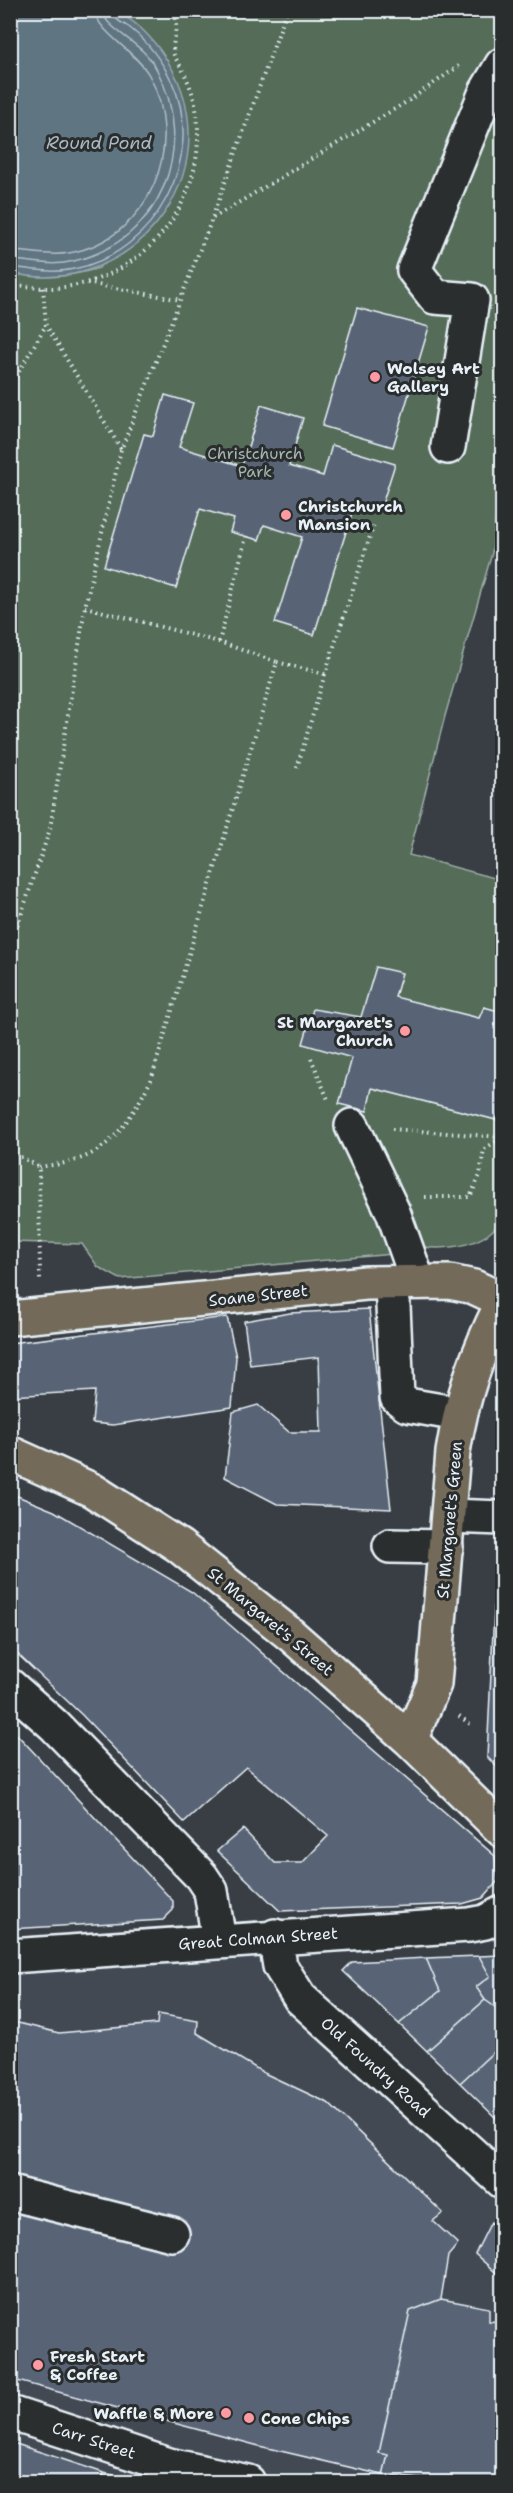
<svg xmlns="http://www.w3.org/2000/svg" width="513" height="2493" viewBox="0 0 513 2493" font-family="'Shantell Sans',sans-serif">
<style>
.built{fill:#424952}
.green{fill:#546c59;stroke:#9eaea8;stroke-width:1.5}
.water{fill:#5f7481;stroke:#96a6b1;stroke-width:1.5}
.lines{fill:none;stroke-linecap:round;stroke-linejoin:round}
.shore{stroke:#b1bfc8;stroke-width:1.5}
.building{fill:#596474;stroke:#e8f1f8;stroke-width:1.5}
.minor-casing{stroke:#e8f1f8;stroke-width:38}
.major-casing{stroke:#e8f1f8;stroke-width:38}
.path{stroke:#e8f1f8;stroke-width:4;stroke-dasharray:1.5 4.5;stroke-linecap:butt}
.minor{stroke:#2a2d2e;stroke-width:33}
.major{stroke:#736b5a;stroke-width:33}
.poi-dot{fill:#ff9aa2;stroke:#2a2d2e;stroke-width:2}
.labels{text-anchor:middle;stroke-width:6;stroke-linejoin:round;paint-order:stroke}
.poi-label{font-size:16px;font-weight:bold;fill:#e8f1f8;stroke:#2a2d2e;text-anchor:start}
.park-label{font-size:16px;fill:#a5b5b0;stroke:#2a2d2e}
.street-label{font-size:16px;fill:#e8f1f8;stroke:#2a2d2e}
.water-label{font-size:18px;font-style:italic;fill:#aab9c2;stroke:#2a2d2e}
</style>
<rect width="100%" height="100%" fill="#383e43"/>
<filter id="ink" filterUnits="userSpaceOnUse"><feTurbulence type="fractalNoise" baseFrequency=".0167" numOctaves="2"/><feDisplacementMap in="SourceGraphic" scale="12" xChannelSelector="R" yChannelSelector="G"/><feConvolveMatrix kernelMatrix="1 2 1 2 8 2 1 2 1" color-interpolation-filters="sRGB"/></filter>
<g filter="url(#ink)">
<path class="built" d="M275 1936 280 1966 502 2181V2482H11V1956Z"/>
<path class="green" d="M114 11H502V457L492 553 445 716 409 855 502 880V1218C486 1249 438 1252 409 1244L393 1254 120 1279 98 1267 82 1244 11 1242V273C42 280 69 277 99 268L186 106C173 65 150 34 114 11Z"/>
<path class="water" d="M11 10C29 10 103 6 115 11 133 19 149 35 160 50 241 159 140 302 11 273Z"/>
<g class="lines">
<path class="shore" d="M10 251C31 251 49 257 69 253 151 238 187 144 149 75 136 51 96 32 95 10
M10 260C32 261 52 267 74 261 161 240 198 148 157 70 145 47 126 40 109 23 105 19 104 15 104 10
M10 267C32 269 52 274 74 269 155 253 207 158 172 82 162 61 148 42 130 28 123 23 113 20 112 10"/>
</g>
<path class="building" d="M357 308 429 327 393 447 322 426Z
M165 395 193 403 179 447 242 466 261 405 303 418 289 466 323 476 332 445 395 464 380 511 355 503 314 635 275 623 302 537 264 525 259 540 230 532 234 519 200 509 176 588 104 566 144 434 153 436Z
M376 967 402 973 395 997 479 1018 484 1007 502 1012V1113L499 1112 496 1120 372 1088 367 1111 339 1104 352 1058 303 1044 313 1009 361 1017Z
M369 1309 391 1509 277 1504 225 1477 233 1412 258 1405 289 1432H321L319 1357 250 1365 244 1321 290 1313Z
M227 1317 236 1357 232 1407 113 1425 92 1423 95 1391 10 1396V1343Z
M500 1426H502V1495H498Z
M10 1493 54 1511 192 1592 495 1856 498 1881 483 1898 462 1904 280 1911 217 1851 243 1829 275 1863H302L328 1836 246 1767 184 1822 82 1715 10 1647Z
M497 1547 502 1548V1772L487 1757Z
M10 1727 173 1901V1910L163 1920 10 1929Z
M502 1955V2010L501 2011 485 2000 476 1987 490 1976 479 1956Z
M479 1956 490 1976 476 1987 485 2000 427 2051 399 2024 440 1991 426 1958Z
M426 1958 440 1991 399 2024 343 1971 352 1962Z
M485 2000 502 2012V2044L460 2083 427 2051Z
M158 2014 198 2021 197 2033 264 2073 328 2103 443 2213 433 2221 458 2244 448 2256 441 2299 410 2311 379 2453 388 2455 383 2475 259 2446 10 2379V2021L59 2033 157 2024Z
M502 2044V2118L499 2121 460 2083Z
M491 2222 502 2230V2278L475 2254Z
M441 2299 489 2308V2321L502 2322V2482H446L383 2475 388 2455 379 2453 410 2311Z
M10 2442 104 2473 101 2482H10Z
M104 2473 143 2482H101Z"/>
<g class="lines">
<g class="minor-casing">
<path id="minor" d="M448 447 472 300 435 297 414 270 486 92 502 65
M352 1126 393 1212 418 1282
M392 1283 397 1397 407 1405 459 1414
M449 1516 502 1518
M390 1546 446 1547
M10 1686 54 1725 201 1876 211 1891 219 1941
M275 1936 280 1966 300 1998 502 2181
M10 1956 469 1925 485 1922 502 1913
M10 2193 172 2234
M10 2413 169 2465 248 2482"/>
</g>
<g class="major-casing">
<path id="major" d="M10 1318 366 1283 450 1282 474 1287 502 1300
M10 1453 92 1490 179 1546 291 1635 410 1740 502 1830
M410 1740 434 1684 453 1452C462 1396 477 1354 502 1304"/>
</g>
<path class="path" d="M213 218 408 101 459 66
M10 283C107 309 200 230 198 132 198 111 193 90 183 71 181 66 176 60 174 55 170 40 182 26 172 10
M87 283 181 300
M43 288 46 325 121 449
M10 387 46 325
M219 642 246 537
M277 662 325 674 374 524
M297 768 325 674
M10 948 50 829 85 607 121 450 212 219 287 10
M311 1058 329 1102
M392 1129 502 1137
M10 1151 39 1167 40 1280
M39 1167C51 1165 65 1164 76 1160 114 1149 134 1113 151 1080L277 662 219 642 85 607
M425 1197H470L480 1175 484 1149 502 1138
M459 1716 473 1726"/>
<use href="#minor" class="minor"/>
<use href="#major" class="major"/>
</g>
</g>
<g class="poi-dot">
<circle cx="375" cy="377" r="6"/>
<circle cx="286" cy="515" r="6"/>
<circle cx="405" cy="1031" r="6"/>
<circle cx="38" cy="2365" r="6"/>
<circle cx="226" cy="2413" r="6"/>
<circle cx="249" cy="2418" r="6"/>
</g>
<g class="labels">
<g class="poi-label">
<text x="387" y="374">Wolsey Art<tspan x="387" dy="18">Gallery</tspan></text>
<text x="298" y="512">Christchurch<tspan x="298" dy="18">Mansion</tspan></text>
<text x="393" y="1028" text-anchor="end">St Margaret's<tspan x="393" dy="18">Church</tspan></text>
<text x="50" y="2362">Fresh Start<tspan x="50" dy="18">&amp; Coffee</tspan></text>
<text x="214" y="2419" text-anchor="end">Waffle &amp; More</text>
<text x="261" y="2424">Cone Chips</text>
</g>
<g class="park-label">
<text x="255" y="459">Christchurch<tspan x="255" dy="18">Park</tspan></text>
</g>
<g class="street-label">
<text transform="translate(258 1295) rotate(-6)" y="6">Soane Street</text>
<text transform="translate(449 1520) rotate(-85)" y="6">St Margaret's Green</text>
<text transform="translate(271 1621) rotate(40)" y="6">St Margaret's Street</text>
<text transform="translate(258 1938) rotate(-4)" y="6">Great Colman Street</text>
<text transform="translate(376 2067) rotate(42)" y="6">Old Foundry Road</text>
<text transform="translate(94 2440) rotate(18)" y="6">Carr Street</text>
</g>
<g class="water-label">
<text x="99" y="149">Round Pond</text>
</g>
</g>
<rect width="513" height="2493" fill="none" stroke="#2a2d2e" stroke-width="36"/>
<rect x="18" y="18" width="477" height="2457" fill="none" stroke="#e8f1f8" stroke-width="2" filter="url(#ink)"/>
</svg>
